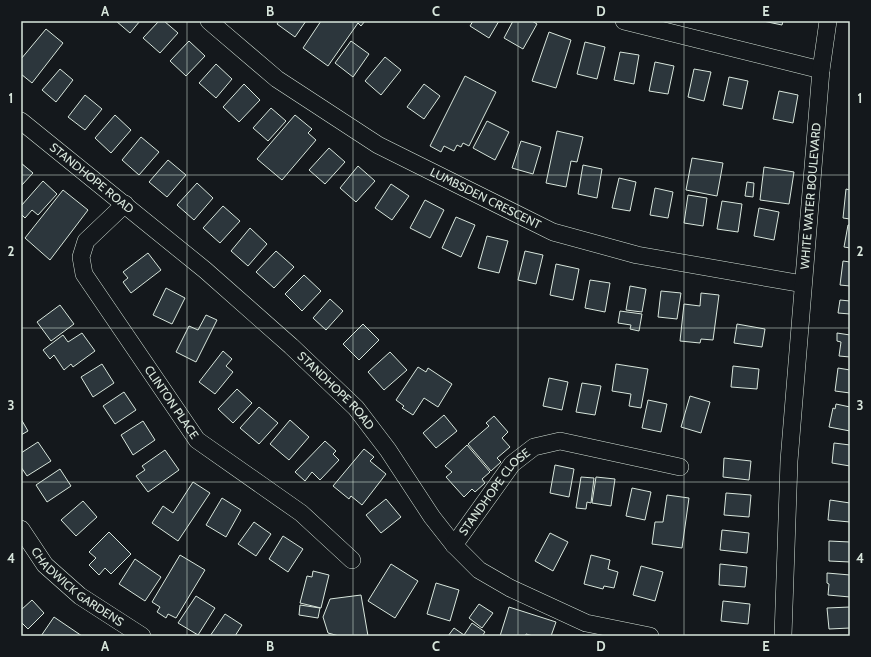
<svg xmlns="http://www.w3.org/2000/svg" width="871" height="657" viewBox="0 0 871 657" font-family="Cabin,sans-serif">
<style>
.building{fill:#2c363c;stroke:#d8e6dc}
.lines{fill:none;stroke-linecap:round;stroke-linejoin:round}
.minor-casing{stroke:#d8e6dc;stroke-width:18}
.minor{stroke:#14181c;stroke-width:17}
.grid{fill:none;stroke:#d8e6dc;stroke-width:1;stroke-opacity:0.55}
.labels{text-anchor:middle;stroke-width:3;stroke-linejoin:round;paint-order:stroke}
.street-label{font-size:12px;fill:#d8e6dc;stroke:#14181c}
.neatline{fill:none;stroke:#d8e6dc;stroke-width:1.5}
.grid-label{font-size:13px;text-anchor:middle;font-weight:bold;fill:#d8e6dc}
</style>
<rect width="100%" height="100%" fill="#14181c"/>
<path class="building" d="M116 21H140L130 33Z
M159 21H164L178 33 160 53 143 38Z
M279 21H306L295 37 277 24Z
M321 21H365L361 26 358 23 328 66 303 48Z
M473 21H499L489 38 470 26Z
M513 21H532L537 24 523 49 504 38Z
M763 21H783L782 25Z
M46 29 63 43 32 83 21 74V59Z
M549 32 571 40 556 88 532 81Z
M189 41 205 56 186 76 170 61Z
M351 41 369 54 353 77 335 63Z
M585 42 605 47 597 79 577 74Z
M620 52 639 55 634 84 614 80Z
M385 57 401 70 381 95 365 81Z
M655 62 674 66 668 94 649 91Z
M216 64 232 79 216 98 199 83Z
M60 69 73 80 56 102 42 90Z
M694 69 711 72 704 101 688 97Z
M465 76 496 92 469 146 463 143 461 147 457 145 454 151 444 146 441 152 430 146Z
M729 77 748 81 742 109 723 105Z
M244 84 260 100 239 122 223 107Z
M424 84 440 96 424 119 407 107Z
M779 91 798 95 793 123 773 119Z
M85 95 102 109 85 130 68 117Z
M271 108 286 121 268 141 253 128Z
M115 115 131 130 111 153 95 138Z
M295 115 312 129 308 133 316 140 282 180 257 159Z
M487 121 509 132 495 160 473 148Z
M557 131 583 137 577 162 571 161 566 187 546 183Z
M141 137 159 152 139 175 122 160Z
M521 141 541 147 533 174 512 168Z
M329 148 345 162 325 184 309 170Z
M692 158 723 163 717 196 686 190Z
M168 160 186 175 167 197 149 182Z
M21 163 33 173 21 186Z
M583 165 602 169 597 198 578 194Z
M358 166 375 181 356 202 340 188Z
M764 167 794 172 789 204 760 200Z
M619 178 636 182 630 211 612 208Z
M43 181 57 194 38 215 32 210 25 218 21 214V206Z
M747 182 754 183 753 197 745 196Z
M197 183 213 198 194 220 177 205Z
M391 184 409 196 392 220 375 208Z
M655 188 673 192 668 218 650 215Z
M846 189 850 190V219L843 218Z
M63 190 88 210 50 260 25 238Z
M688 195 707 198 703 226 684 223Z
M425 200 444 210 430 238 410 228Z
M722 201 742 204 738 232 717 229Z
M223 206 240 221 220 243 203 228Z
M759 208 779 212 774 240 754 236Z
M456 217 475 225 461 257 442 248Z
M848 225H850V248L844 247Z
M250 228 267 244 248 266 231 251Z
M487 236 508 241 499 273 478 268Z
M276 251 294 267 274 288 256 272Z
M525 251 543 255 536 284 518 280Z
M148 253 161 270 131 293 123 282 128 278 123 272Z
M843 261 850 262V286L840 285Z
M556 264 579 269 573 300 550 295Z
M304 275 321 291 302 311 285 294Z
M590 280 610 283 605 312 585 308Z
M630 286 646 289 642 312 626 310Z
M166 288 185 298 172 324 153 315Z
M661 291 681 293 677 319 658 317Z
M701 293 719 295 713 340 701 339 700 343 680 341 684 304 700 306Z
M330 299 343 311 326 330 313 318Z
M840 300 850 301V314L838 313Z
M60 305 74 324 51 341 37 322Z
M620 311 642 314 639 331 630 329 631 325 618 323Z
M206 315 217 320 196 362 176 352 189 326 198 330Z
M363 324 379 340 359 360 343 344Z
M737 324 765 329 762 347 734 343Z
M82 333 95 351 73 367 71 364 64 370 54 355 50 359 43 350 63 335 68 342Z
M837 333 850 335V357L839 356 841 342 837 341Z
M223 351 232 359 226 366 233 372 215 394 199 382Z
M390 352 407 370 384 390 368 372Z
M102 364 114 383 93 397 81 377Z
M616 364 648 369 641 408 629 406 631 394 612 391Z
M733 366 759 369 757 389 731 387Z
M418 367 426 372 428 368 452 384 438 407 424 398 413 415 402 408 404 406 396 400Z
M838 368 850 370V393L835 391Z
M549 378 568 382 562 410 543 406Z
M582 383 601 386 595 415 576 412Z
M237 389 252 403 233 423 218 409Z
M124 392 136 410 115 424 103 406Z
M690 396 710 402 701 433 681 427Z
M648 400 667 404 661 432 642 428Z
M836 404 850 407V431L829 427 833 408 835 409Z
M259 407 278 423 259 444 240 428Z
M444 415 457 431 436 448 423 433Z
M494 416 508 432 502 438 510 447 497 458 501 462 491 471 468 444 489 426 486 423Z
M21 419 28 431 21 435Z
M290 420 309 437 289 460 270 444Z
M143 421 155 440 133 455 121 435Z
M325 441 336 451 333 454 339 460 320 480 312 472 305 481 295 472Z
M38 442 51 461 27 476 21 467V453Z
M834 443 850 445V466L832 463Z
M467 445 490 472 482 479 485 483 475 492 472 489 464 497 446 477 452 472 445 466Z
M364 449 374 457 370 461 386 474 362 505 351 496 349 499 333 486Z
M165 450 179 470 148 492 136 476 145 470 142 466Z
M724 458 751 461 749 480 723 477Z
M555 465 574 469 569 497 550 493Z
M60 469 71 486 47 502 36 485Z
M581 477 594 478 591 503 587 502 586 509 576 508Z
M596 477 615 479 611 506 592 503Z
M193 482 210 493 178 541 152 523 163 506 173 513Z
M632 488 651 492 645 520 626 516Z
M726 493 751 495 749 517 724 515Z
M667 495 689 498 682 548 652 544 655 522H663Z
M222 498 241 510 226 537 206 525Z
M386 499 401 517 381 533 366 515Z
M830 500 850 503V522L828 520Z
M83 501 97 517 76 536 61 520Z
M254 522 271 534 256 556 238 544Z
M722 530 749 533 747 553 720 550Z
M109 532 131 554 111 574 105 568 99 575 89 565 96 558 89 552Z
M550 533 568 542 553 571 535 561Z
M283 536 303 549 288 572 269 559Z
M829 541 850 542V562L829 561Z
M180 555 205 570 176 618 168 614 166 618 157 612 160 607 152 602Z
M591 555 610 560 608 569 618 572 614 588 604 586 603 589 584 584Z
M135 559 161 577 145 601 119 584Z
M391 564 418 581 395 618 368 601Z
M720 564 747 567 745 587 719 585Z
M641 566 663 572 655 601 633 595Z
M313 571 329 575 321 608 300 603 307 576 312 577Z
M827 573 850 575V597L828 595 829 584 827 583Z
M436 583 459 590 450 621 427 614Z
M361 595 368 636H339L328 633 323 617 330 599Z
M196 596 215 608 198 635 178 623Z
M32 600 44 613 28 629 21 622V610Z
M723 601 750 604 748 624 721 621Z
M479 604 493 613 482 628 469 618Z
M300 605 320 608 318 618 299 615Z
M509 607 556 622 551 636H533L526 634 525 636H500Z
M850 607V628L829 629 827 608Z
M225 614 242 625 235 636H210Z
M54 617 82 636H41Z
M472 623 485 632 482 636H448L454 628 464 635Z"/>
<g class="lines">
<g class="minor-casing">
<g id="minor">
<path id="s1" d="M209 21 277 79 378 145 553 232 637 255 803 284"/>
<path d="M624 21 821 70"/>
<path id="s2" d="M21 121 205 270 291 346 356 408 388 450 432 517 454 545 479 570 510 588 586 623 650 636"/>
<path id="s3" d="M125 204 86 241 81 257 84 274 197 440 301 513 352 560"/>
<path id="s4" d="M21 529 45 565 80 596 142 636"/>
<path id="s5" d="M454 545 512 464 534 447 560 441 680 467"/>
<path id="s6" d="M783 636 789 461 821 70 828 21"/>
</g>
</g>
<use href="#minor" class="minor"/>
</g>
<path class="grid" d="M187 21V636M353 21V636M518 21V636M684 21V636M21 175H850M21 328H850M21 482H850"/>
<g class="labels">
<g class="street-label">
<text dy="4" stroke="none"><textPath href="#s2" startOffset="91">STANDHOPE ROAD</textPath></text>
<text dy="4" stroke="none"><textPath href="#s6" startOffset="441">WHITE WATER BOULEVARD</textPath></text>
<text dy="4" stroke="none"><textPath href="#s1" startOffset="330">LUMBSDEN CRESCENT</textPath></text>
<text dy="4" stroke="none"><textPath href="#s2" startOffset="415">STANDHOPE ROAD</textPath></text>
<text dy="4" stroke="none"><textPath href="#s3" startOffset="243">CLINTON PLACE</textPath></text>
<text dy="4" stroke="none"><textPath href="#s5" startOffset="67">STANDHOPE CLOSE</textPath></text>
<text dy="4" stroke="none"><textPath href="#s4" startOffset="82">CHADWICK GARDENS</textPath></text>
</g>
</g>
<rect width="871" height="657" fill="none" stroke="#14181c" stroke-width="44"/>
<rect x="22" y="22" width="827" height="613" class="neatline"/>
<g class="grid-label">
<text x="105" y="16">A</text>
<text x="270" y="16">B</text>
<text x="436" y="16">C</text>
<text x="601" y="16">D</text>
<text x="766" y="16">E</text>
<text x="11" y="103">1</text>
<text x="860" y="103">1</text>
<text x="11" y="256">2</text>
<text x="860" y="256">2</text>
<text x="11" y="410">3</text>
<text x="860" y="410">3</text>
<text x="11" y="563">4</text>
<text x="860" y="563">4</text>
<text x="105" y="651">A</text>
<text x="270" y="651">B</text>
<text x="436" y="651">C</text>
<text x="601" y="651">D</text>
<text x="766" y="651">E</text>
</g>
</svg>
